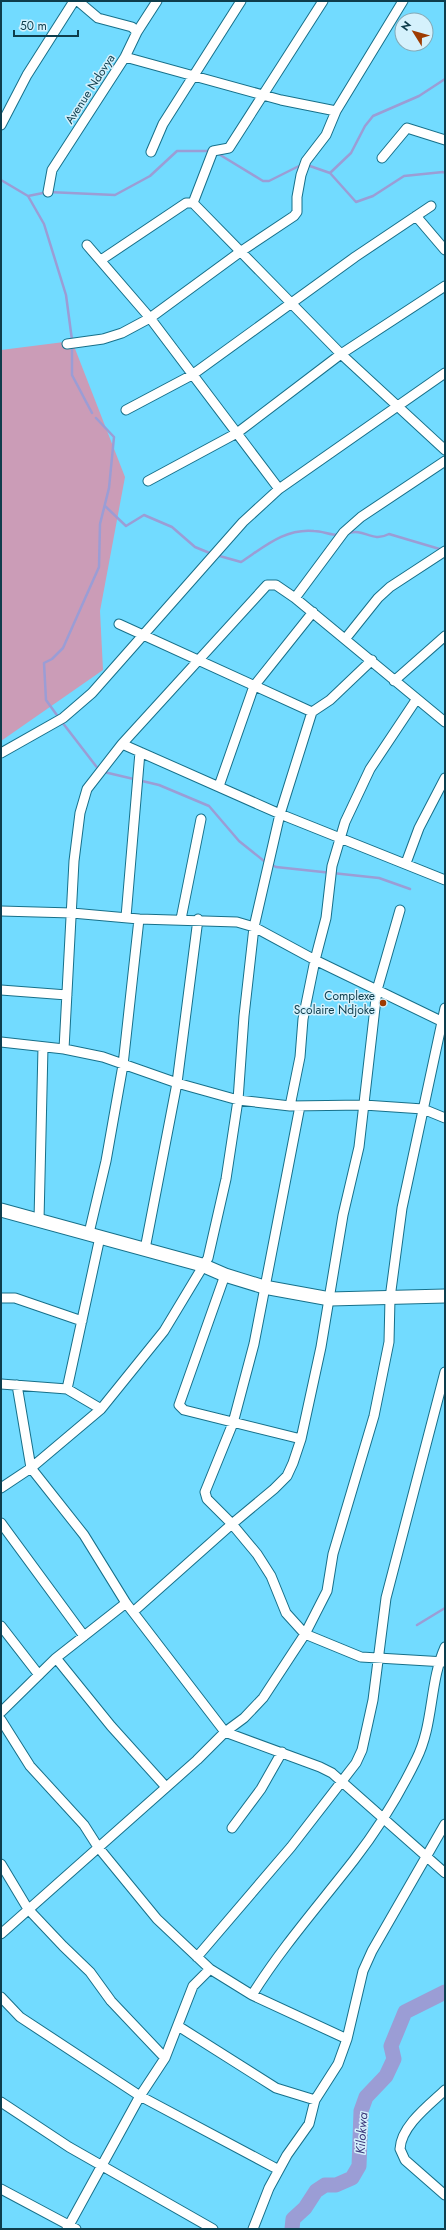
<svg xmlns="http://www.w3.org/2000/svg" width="446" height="2230" viewBox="0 0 446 2230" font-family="Jost,sans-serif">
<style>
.green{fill:#cb9cb7}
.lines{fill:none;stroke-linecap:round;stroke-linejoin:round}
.stream{stroke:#9b9dd5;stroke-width:2.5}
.river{stroke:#9b9dd5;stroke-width:15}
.street-casing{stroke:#17708a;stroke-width:11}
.secondary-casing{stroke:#17708a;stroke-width:15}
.street{stroke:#fff;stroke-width:9}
.secondary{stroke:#fff;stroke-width:13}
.poi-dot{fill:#9e3b01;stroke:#d5f1fc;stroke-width:1.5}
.labels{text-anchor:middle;stroke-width:3;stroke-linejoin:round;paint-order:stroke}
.street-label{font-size:12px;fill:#0e3d4c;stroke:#d5f1fc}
.poi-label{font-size:12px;fill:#0e3d4c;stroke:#d5f1fc;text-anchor:end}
.water-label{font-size:13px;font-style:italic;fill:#3b377a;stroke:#d5f1fc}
</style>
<rect width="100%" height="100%" fill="#72dbff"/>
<path class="green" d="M72 341 125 477 100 611 103 670 1 741V350Z"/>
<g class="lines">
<path class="stream" d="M217 153 263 181H269L301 165
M307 165 330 173 356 202 373 196 404 176 443 172 445 173
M330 173 351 153 365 126 373 116 419 96 445 79
M1 180 28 196 44 224 66 295 72 340
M28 196 48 192 115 195 150 176 177 151H210
M72 345V375L92 413
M105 506 126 526 144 515 172 527 195 547 212 554
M349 533C364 528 372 543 389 534L443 550
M216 555 241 562C264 547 285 528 314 531 322 531 330 535 338 535
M59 718 46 700 44 663 52 659 63 648 99 567 100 524 109 488 114 437 96 418
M62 722 99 770
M104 772 159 785 209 806 239 841 264 861 276 867 379 878 410 889
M417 1625 445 1608"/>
<path class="river" d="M292 2229 293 2219 305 2208 316 2191 325 2185H336L352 2178 359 2166 361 2111 366 2097 386 2076 394 2059 391 2046 405 2012 445 1992"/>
<g class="street-casing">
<path id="street" d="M78 1 98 18 132 27 137 32
M125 57 281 100 336 111
M1 125 27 75 74 1
M151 152 163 124 241 1
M382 158 407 128 445 140
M48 192 52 170 125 57 137 32 157 1
M193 203 213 151 229 148 323 1
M416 216 445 250
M87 245 150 318 279 489
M101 260 186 203H193L341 354 445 450
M67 344 103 339 122 333 150 318 240 252 294 216 297 212V197L301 175 306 161 326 135 336 111 403 1
M126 410 192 375 355 257 431 206
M148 481 237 433 341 354 445 286
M295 598 344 532 361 517 445 461
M119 624 312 712
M346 638 378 598 390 587 445 551
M394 681 445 636
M122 744 280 814 445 880
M1 753 63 718 92 693 243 522 279 489 445 373
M219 786 254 686 313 612
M406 863 419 828 445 778
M1 911 72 913 139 919 237 922 254 927 315 960 445 1023
M126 917 140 752
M181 919 201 819
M1 990 67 995
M1 1042 64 1049 103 1057 177 1083 238 1100 290 1106 364 1105 423 1109 445 1118
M64 1049 74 861 80 813 87 789 122 744 267 585H276L295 598 445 722
M290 1106 300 1057 303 1019 315 960 326 918 332 866 345 822 370 769 416 700
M300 1106 254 1344 233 1423 205 1492 207 1499 232 1524 257 1554 271 1576 286 1613 305 1634 361 1657 445 1662
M39 1220 43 1047
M89 1233 106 1161 123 1065 139 919
M145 1249 177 1083 198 919
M225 1275 179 1405 184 1410 301 1439
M1 1298H15L82 1321
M1 1384 67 1389 101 1409
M17 1385 31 1468 84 1535 126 1603 225 1732 320 1767 332 1773 445 1873
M67 1389 100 1237
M1 1488 31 1468 101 1409 164 1331 208 1258 226 1179 238 1100 244 1016 254 927 280 814 312 712 330 700 372 660
M1 1523 84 1636
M133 1612 232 1524 274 1489 287 1476 293 1463 301 1439 321 1347 343 1215 359 1147 377 990 400 910
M1 1626 39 1675
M56 1658 111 1726 166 1787
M1 1712 56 1658 126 1603
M1 1720 30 1766 84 1825 98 1847 157 1919 210 1969 252 1995 347 2039
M232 1828 261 1789 282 1752
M1 1864 28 1909 63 1946 90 1972 111 2001 165 2058
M1 1934 197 1760 225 1732 244 1718 263 1698 305 1634 327 1591 333 1554 374 1416 389 1342 390 1298 402 1208 445 1008
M197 1957 291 1847 356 1763 362 1750 373 1700 386 1598 445 1372
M252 1995C282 1947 319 1905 354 1860 378 1829 399 1795 416 1760 434 1725 429 1683 445 1647
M1 1997 20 2017 140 2096 279 2170
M178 2026 276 2088 315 2100
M445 2090C429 2105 401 2126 400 2149L405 2160 445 2195
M1 2102 69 2147 213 2229
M1 2189 76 2229
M67 2229 140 2096 165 2058 193 1986 210 1969
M253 2229 269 2188 287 2155 309 2124 315 2100 338 2064 347 2039 363 1971 372 1951 445 1824"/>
</g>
<g class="secondary-casing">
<path id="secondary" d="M1 1210 202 1265 225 1275 264 1287 330 1299 445 1296"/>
</g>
<use href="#street" class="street"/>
<use href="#secondary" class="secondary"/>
</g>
<circle class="poi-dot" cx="383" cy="1003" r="4"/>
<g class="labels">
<g class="street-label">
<text transform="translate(90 89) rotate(-57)" y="4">Avenue Ndovya</text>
</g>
<g class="poi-label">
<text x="375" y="1000">Complexe<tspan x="375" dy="14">Scolaire Ndjoke</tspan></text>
</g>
<g class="water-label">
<text transform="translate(361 2133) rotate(-86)" y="5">Kilokwa</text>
</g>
</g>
<rect width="446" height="2230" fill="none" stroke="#0e3d4c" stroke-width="4"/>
<g transform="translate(414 32) rotate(307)"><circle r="19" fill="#d5f1fc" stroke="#85a9b6"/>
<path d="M0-3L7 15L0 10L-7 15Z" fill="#9e3b01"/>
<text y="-6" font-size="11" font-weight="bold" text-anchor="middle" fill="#0e3d4c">N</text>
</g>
<path d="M14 30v6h64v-6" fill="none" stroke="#0e3d4c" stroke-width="2"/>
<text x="20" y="30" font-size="12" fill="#0e3d4c" stroke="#d5f1fc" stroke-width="3" paint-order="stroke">50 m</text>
</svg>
